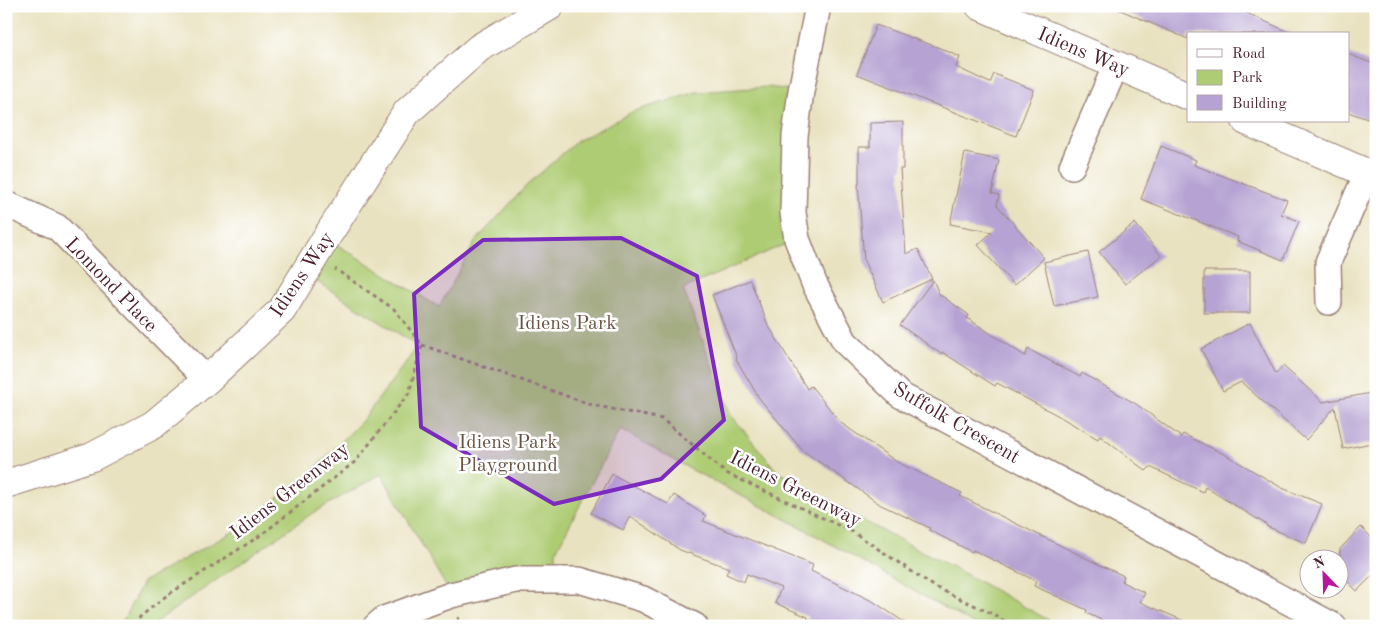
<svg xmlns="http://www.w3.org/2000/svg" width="1382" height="632" viewBox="0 0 1382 632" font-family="'Old Standard TT',serif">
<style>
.green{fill:#aecc73;stroke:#7c764f}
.building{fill:#b6a3d3}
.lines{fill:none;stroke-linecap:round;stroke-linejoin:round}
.street-casing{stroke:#9a8076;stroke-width:28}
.secondary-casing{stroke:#9a8076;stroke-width:30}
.path{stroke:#9a8076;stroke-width:3;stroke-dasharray:4 4;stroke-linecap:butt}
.street{stroke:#fff;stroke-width:25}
.secondary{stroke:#fff;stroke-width:28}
.marked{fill:#7b2cbf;fill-opacity:0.2;stroke:#7b2cbf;stroke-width:4;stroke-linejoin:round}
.labels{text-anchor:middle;stroke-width:5;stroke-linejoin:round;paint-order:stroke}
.street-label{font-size:20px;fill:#4a1f2b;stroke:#fff}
.park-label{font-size:20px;fill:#685341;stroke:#fff}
</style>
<rect width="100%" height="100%" fill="#fff"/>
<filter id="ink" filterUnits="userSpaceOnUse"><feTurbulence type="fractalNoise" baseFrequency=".02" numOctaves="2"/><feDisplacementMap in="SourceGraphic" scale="10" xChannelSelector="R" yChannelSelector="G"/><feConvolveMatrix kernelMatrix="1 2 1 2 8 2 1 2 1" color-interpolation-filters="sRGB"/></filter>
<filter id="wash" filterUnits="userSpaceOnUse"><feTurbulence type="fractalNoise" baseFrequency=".0096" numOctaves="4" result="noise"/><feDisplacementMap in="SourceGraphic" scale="20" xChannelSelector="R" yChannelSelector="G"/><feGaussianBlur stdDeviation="1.12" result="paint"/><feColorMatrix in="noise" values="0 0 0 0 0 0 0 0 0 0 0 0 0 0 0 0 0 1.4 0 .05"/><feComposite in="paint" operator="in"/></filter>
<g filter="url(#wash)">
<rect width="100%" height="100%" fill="#e9e2c0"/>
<path class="green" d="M767 87 801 91 797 239 683 289 731 415 776 470 860 519 960 571 1059 626H977L799 526 690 469 620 429 556 551V580L451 595 381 474 311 514 156 622 153 626H120L143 582 238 529 310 473 362 421 418 346 305 274 326 238 439 307 475 242 527 185 577 141 634 111 697 92Z"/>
<g id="blocks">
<path class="building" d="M1111 6H1231L1293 34H1188V39Z
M876 25 940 48 960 57 956 67 990 83 994 74 1034 90 1016 136 857 74Z
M1348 54 1376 65V122L1348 112Z
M903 122V169H900L906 254 918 249 932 279 883 302 864 261 858 184H859V147H870V123Z
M1161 146 1196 160 1194 165 1287 200 1281 214 1299 221 1283 260 1237 241 1238 237 1141 199Z
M965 153 999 160 992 193 999 195 997 205 1044 258 1014 285 978 245 992 232 950 224Z
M1135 223 1161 256 1125 284 1099 252Z
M1088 252 1098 297 1054 306 1044 262Z
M1204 271H1250V313H1204Z
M750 280 768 325 807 389 811 386 841 423 897 462 962 493 960 496 1096 563 1124 576 1122 582 1145 593 1140 602 1196 626H1115L1086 613 1087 610 1034 586 1036 581 973 550 972 552 929 530 930 528 881 505 802 450 759 398 736 359 737 358 712 295Z
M933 280 939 294 969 315 967 318 1025 356 1028 349 1080 377 1082 373 1136 404 1181 437 1183 434 1226 455 1282 488 1322 504 1306 543 1266 526 1267 525 1205 487 1203 492 1150 467 1146 471 1100 436 1098 439 1057 415 997 383 995 386 942 352 941 354 900 325Z
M1250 323 1276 374 1283 366 1323 402 1376 392V442L1343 449 1335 407 1306 440 1241 382 1223 391 1201 349Z
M612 474 668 504 674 495 706 516 703 521 813 565 811 571 874 602 910 626H821L807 618 808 617 775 603 781 588 747 574 744 582 726 574 729 568 680 550 630 516 623 530 591 513Z
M1361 527 1376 542V572L1357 591 1340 574V549Z"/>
</g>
</g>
<g filter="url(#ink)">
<use href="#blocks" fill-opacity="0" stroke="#9a8076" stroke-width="1"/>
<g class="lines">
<g class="street-casing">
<path id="street" d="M818 6 801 91 795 136 793 213 797 239 814 283 845 342 900 395 1334 626
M1072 166 1116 65
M6 204 57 227 207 380
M1329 302 1328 262 1367 173
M376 626 384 619 451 595 516 580H579L643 599 695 626"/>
</g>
<g class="secondary-casing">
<path id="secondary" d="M980 6 1188 96
M1246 121 1367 173 1376 175
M6 484 92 457 153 425 207 380 282 310 326 238 407 112 479 48 550 6"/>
</g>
<path class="path" d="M422 345 592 405 662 419 726 473 853 532 935 587 997 616 1012 626
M458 617 460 626
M135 626 140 617 166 596 261 535 356 461 409 393 422 345 394 309 335 269"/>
<use href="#street" class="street"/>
<use href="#secondary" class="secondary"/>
</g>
</g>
<path class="marked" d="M621 238 697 276 724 420 661 479 554 504 421 427 414 294 483 240Z"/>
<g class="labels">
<g class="street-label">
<text transform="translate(1084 51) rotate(23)" y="7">Idiens Way</text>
<text transform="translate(301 274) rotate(-56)" y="7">Idiens Way</text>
<text transform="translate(112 284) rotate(46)" y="7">Lomond Place</text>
<text transform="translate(957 422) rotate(30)" y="7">Suffolk Crescent</text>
<text transform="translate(796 488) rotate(27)" y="7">Idiens Greenway</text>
<text transform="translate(289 490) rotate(-38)" y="7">Idiens Greenway</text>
</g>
<g class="park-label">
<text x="567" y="329">Idiens Park</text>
<text x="508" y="448">Idiens Park<tspan x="508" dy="23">Playground</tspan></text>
</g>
</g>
<rect width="1382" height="632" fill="none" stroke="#fff" stroke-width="25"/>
<rect x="1187" y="32" width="162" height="90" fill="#ffffff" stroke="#b7a5aa"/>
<rect x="1197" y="49" width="25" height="8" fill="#ffffff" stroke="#b7a5aa"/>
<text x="1232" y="58" font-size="15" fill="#4a1f2b">Road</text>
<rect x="1197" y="70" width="25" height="15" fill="#aecc73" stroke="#b7a5aa"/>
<text x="1232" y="82" font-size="15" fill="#4a1f2b">Park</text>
<rect x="1197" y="95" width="25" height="15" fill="#b6a3d3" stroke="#b7a5aa"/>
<text x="1232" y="108" font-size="15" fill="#4a1f2b">Building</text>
<g transform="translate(1324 574) rotate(337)"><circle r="24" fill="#ffffff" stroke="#b7a5aa"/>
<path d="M0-4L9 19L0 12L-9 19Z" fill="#b5179e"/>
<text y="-8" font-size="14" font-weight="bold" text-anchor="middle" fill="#4a1f2b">N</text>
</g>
</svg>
